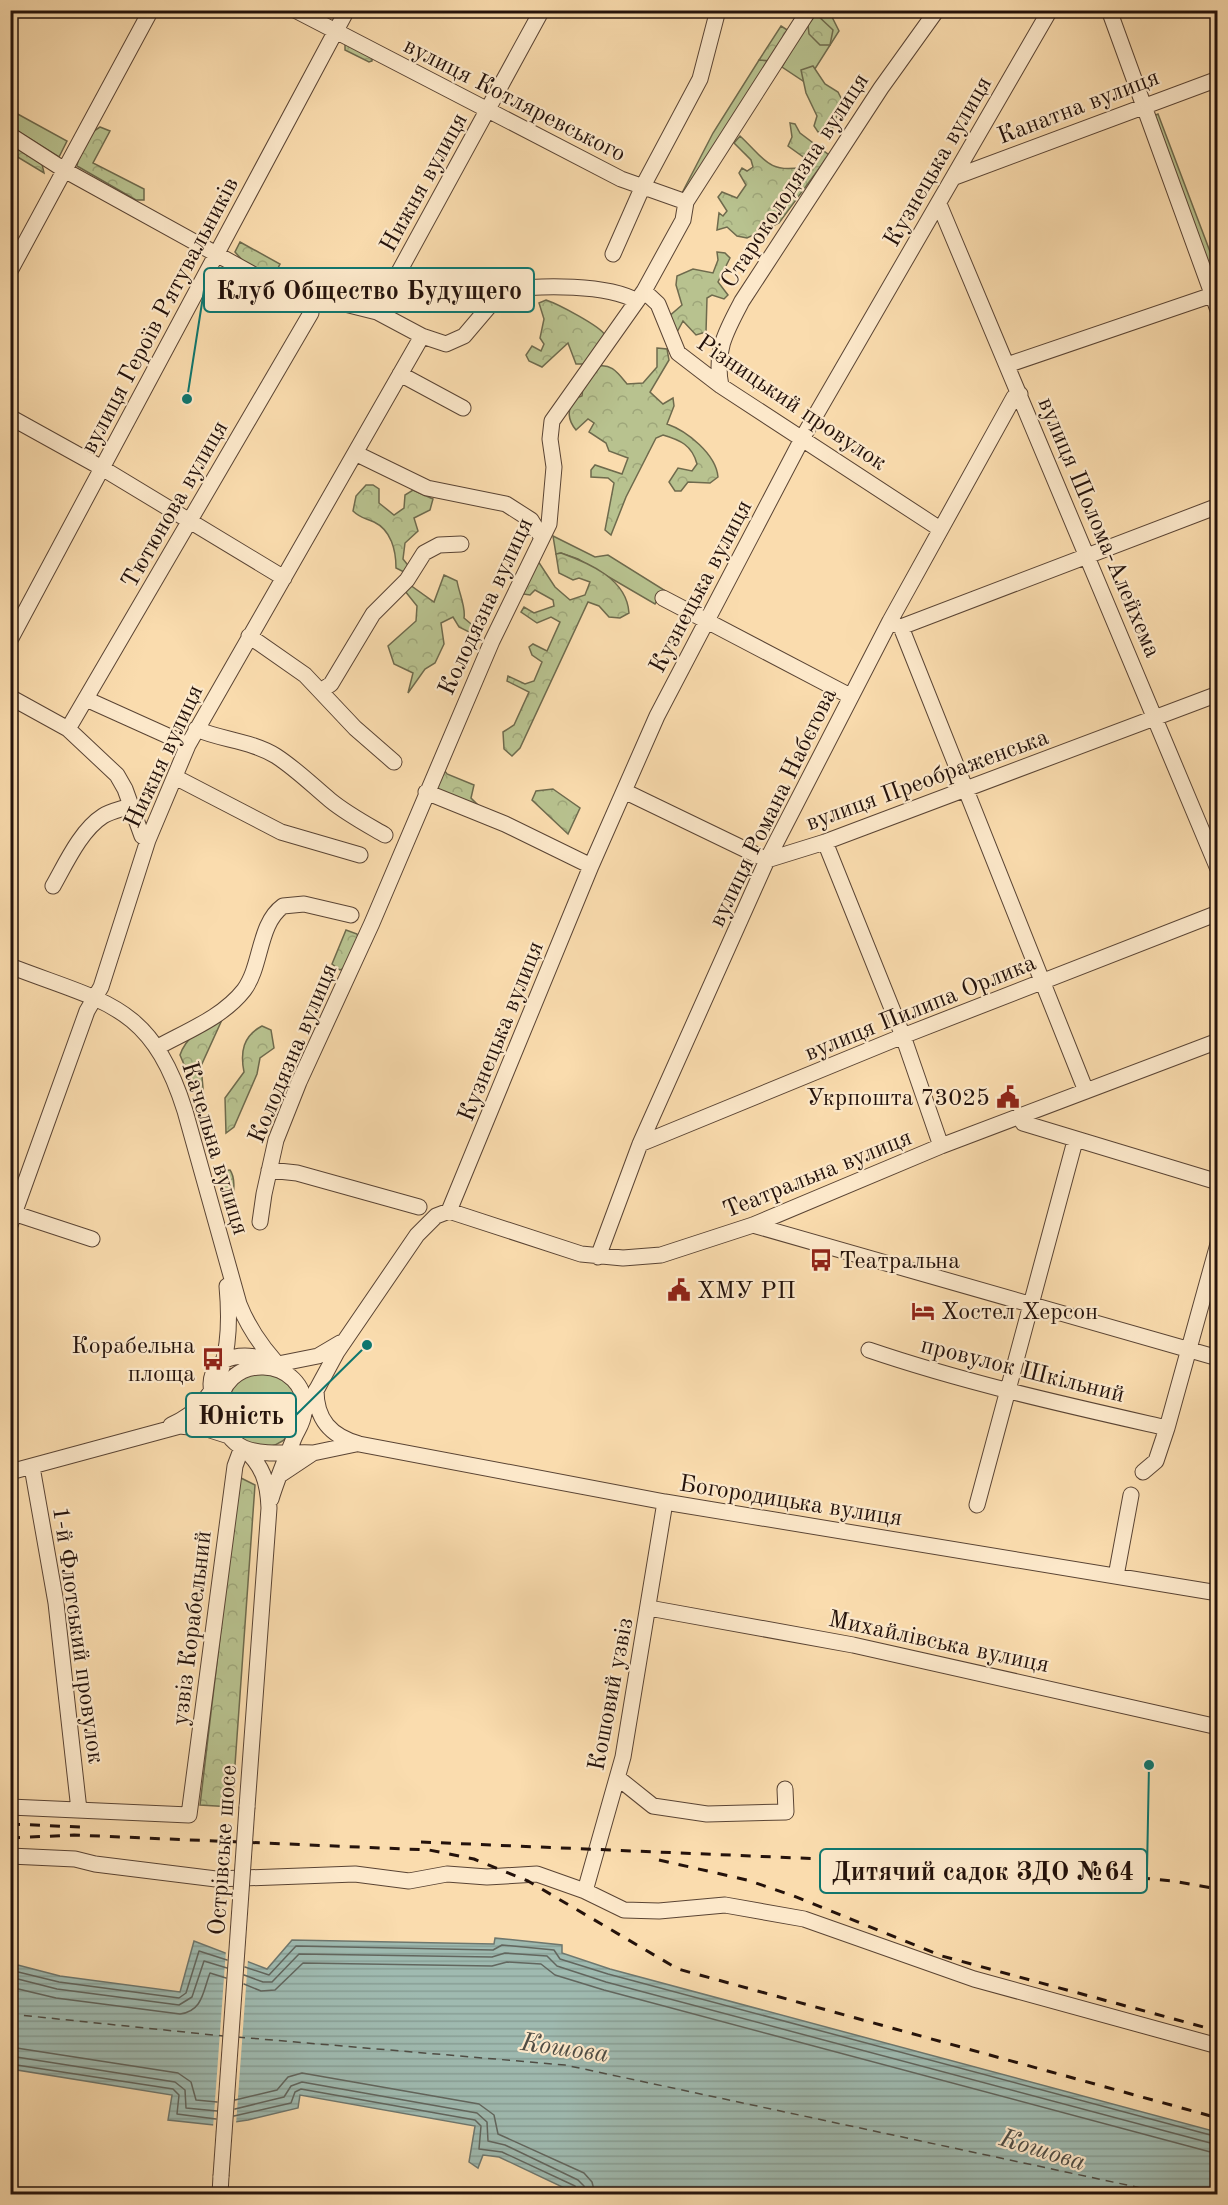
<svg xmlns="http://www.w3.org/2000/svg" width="1228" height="2205" viewBox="0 0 1228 2205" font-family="'Old Standard TT',serif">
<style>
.green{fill:#b8c28f;stroke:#6e6a4d;stroke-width:1.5}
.forest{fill:url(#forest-crowns);stroke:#6e6a4d;stroke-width:1.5}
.water{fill:url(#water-rules);stroke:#6e776e;stroke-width:1.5}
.pier{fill:#fadcae}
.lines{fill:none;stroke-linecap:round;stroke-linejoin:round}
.shore{stroke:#62665e;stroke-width:1.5}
.ferry{stroke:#4f4d45;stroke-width:1.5;stroke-dasharray:8 6;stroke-linecap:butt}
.minor-casing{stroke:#5a4434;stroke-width:17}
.minor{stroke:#fce8ca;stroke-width:15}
.rail{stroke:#24120b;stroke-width:3;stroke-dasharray:10 10;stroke-linecap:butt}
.minor-bridge-casing{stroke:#5a4434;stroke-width:17;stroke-linecap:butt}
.minor-bridge{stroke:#fce8ca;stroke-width:15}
.labels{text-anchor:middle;stroke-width:4.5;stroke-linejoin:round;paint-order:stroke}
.street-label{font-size:24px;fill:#24120b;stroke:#fce8ca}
.poi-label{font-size:24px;fill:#24120b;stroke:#fce8ca;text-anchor:start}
.water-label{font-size:26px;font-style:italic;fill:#4f4d45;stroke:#fce8ca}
.leader{fill:none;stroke:#0f766e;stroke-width:2}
.callout-dot{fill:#0f766e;stroke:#fce8ca;stroke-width:2}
.callout{fill:#fce8ca;stroke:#0f766e;stroke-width:2}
.callout-label{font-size:26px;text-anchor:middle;font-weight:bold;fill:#24120b}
</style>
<defs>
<pattern id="forest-crowns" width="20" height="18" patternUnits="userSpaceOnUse" patternTransform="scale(1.5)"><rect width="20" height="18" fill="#b8c28f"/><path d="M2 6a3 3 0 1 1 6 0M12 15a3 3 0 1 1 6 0" fill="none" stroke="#9ea67a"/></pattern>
<pattern id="water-rules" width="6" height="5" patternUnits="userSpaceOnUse" patternTransform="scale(1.5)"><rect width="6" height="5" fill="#9fbab0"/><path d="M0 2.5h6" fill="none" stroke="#899f96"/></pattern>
</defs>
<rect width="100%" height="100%" fill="#fadcae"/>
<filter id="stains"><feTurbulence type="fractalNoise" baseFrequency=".00333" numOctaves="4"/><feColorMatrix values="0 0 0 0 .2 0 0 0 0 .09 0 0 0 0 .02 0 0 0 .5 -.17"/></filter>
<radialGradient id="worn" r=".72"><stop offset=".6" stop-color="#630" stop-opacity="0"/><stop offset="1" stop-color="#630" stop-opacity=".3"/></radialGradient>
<path class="green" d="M814 11H829L839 31 806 83 782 67Z
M759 60 773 61 685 194 682 193 713 133Z
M14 112 67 141 59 157 11 127 10 116Z
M1158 114 1217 270V276L1213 278 1151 117Z
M553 536 595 557 608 555 664 590 655 604 578 559 561 553 556 554Z
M225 1410a37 37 0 1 1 74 0a37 37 0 1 1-74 0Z"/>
<path class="forest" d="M816 14 833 30 830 45H820L809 34 808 25Z
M781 26 792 33 773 61 759 60Z
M345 43 372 56V61L369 62 345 50Z
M813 66 825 84 838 92 842 100 832 130 818 132 814 126 817 116 806 93 801 70Z
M790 123 795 124 800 133 829 155 779 223 747 238 737 236 727 227 717 230 719 213 723 216 727 211 718 197 722 192 737 198 746 185 739 173 742 168 747 171 753 167 751 160 734 143 740 136C763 157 768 174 802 167L806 159 788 146 792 137Z
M100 127 110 131 93 163 144 189V200H136L77 166C79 152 87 134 100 127Z
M11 142 42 164 44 173 11 153Z
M240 242 280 264 275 274C258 275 246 265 235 252Z
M717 252 725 253 730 258 718 282 728 295 724 299 712 295 707 298 706 332 696 335 683 321 676 334 667 318 682 305 676 285 677 276 693 269 713 273 718 260Z
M546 300C558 304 600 326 605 335L584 364H576L568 343 542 367 529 361 526 355 532 346 541 351 544 344 540 338 544 319 539 303Z
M657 348 667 349 669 360 650 392 663 404 673 398 674 406 667 424C687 431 716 454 718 477L710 483 688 482 681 491H675L669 482 678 468 692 471 697 464C692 445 680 440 663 435L656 438 626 497 611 535 605 530 614 483 608 478 591 477V470L595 465 622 474 628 458 609 451 606 443 589 432 594 423 588 419 576 430C567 419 568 411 573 399L582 396 583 386 595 367C611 362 618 373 627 384L643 383 657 367Z
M366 485H373L379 489V503L394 515 404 508 405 495 413 490 433 499 430 510 414 518 418 531 405 543 403 559 411 569 408 574 396 568C396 550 391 530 374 522 365 518 360 518 353 511L356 496Z
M561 553C589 563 627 579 629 613L620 618 609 617 599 606 588 602 520 748 512 756 504 749 503 732 514 725 529 692 507 681 508 676 525 684 534 681 542 662 532 655 529 647 533 644 547 651 560 622 551 617 537 623 521 612 524 607 534 613 554 606 553 600 535 590 530 595 523 594 538 561 555 587 570 600 585 595 590 582 579 578 573 580 559 573 556 554Z
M444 575 457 581C459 593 466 607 464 618L477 629 475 635 459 627 453 617 441 623 444 644 435 663 425 669 408 693 413 673 394 664 388 646 416 621 417 606 405 591 410 585 434 602Z
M444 770 447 774 474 785 471 798 482 809 436 799 437 774Z
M553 789 580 808 568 834 532 800 536 791Z
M346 930 357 934 358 938 345 968 340 970 332 964Z
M226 1011 201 1066 204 1099 199 1100 180 1055C187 1034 209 1023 226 1011Z
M262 1026 271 1030 274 1048 260 1058 257 1074 234 1127 226 1133 225 1098 244 1072C240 1052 243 1036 262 1026Z
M230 1170C235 1177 235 1192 231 1199H225L219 1171Z
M239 1477 255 1485 232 1807 200 1805Z"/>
<path class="water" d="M495 1938 562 1945V1953L610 1969 1217 2132V2194H577L499 2157 483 2155 478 2168 469 2162 475 2126 300 2095 298 2108 248 2120 214 2125 168 2120 172 2095 11 2069 10 1963 60 1976 180 1992 194 1941 267 1969 292 1940 494 1944Z"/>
<path class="pier" d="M226 1950 248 1959 236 2125 213 2128Z"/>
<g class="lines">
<path class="shore" d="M245 1967 269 1975 296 1946 493 1950 502 1945 554 1950 560 1959 608 1974 1218 2137
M10 1970 59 1982 179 1998 186 1993 199 1951 227 1960
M244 1975 263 1982H272L299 1954 492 1957 505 1953 547 1956 557 1966 606 1982 1218 2145
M10 1977 57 1989 179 2005 192 1997 204 1961 227 1968
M244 1984 261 1991 275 1990 303 1963 492 1966 507 1962 541 1964 555 1975 604 1990 1218 2154
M10 1987 56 1998 180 2014C203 2011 203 1991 210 1973L226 1978
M10 2047 178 2073 191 2082 196 2100 217 2102
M10 2056 175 2082 185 2090 186 2108 217 2111
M10 2064 173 2089 179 2095 177 2114 216 2119
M235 2100 277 2090 288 2077 302 2073 479 2104 494 2115 498 2134 584 2173 592 2182 595 2194
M235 2109 284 2097 291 2086 302 2082 477 2113 487 2122 488 2141 505 2145 578 2180 584 2186 586 2194
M234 2116 291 2103 295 2092 301 2089 475 2120 481 2126 479 2149 502 2152 575 2186 578 2194"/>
<path class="ferry" d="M10 2014 223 2036
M237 2037 565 2065 1169 2194"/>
<g class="minor-casing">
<path id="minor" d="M295 10 621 179 686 202
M1109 10 1218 310
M10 135 66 171 294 297 310 301 325 299 377 312 422 336 446 344 464 336 498 296 507 290C541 285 607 284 637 301
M955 177 1218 79
M939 204 1218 869
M613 254 643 186 700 79 718 10
M10 271 151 10
M644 291 658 304 678 353 721 386 940 529
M377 312 542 10
M1007 365 1218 293
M400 374 463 408
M721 386C714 352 726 331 742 301L881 88 937 10
M10 417 102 468 284 578
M355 453 427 488 506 504 531 520 542 538
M663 598 850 696
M893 623 901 627 1218 506
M901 627 1086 1091
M249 636 305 675 355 728 394 762
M10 640 347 10
M322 690 331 684 373 614 407 580 424 553 439 545 461 544
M10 697 68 729 117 775 125 789 142 836 148 840
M86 699 188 745
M68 729 311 313 310 301
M196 729C222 740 252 741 276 756 296 769 312 785 330 800 347 814 366 824 385 835
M175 777 281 832 360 855
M624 791 767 860 825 842 1218 694
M426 792 505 824 591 866
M825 842 903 1036 941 1146
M53 886C66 863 81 830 103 816 111 811 122 809 130 806
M10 966C105 1003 151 1003 185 1111L239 1304C250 1332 266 1353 287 1374
M158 1047C187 1031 223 1017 244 990 262 966 258 924 283 906L304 904 351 915
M1020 1115 1023 1123 1218 1182
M640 1144 903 1036 1218 913
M269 1170 297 1173 419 1207
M449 1211 591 866 657 716 803 437 1050 10
M449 1211 581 1254 623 1258 661 1255 753 1225 941 1146 1218 1041
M10 1212 92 1239
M260 1222 264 1194 276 1140 299 1082 372 923 492 641 549 524 554 467 550 439 552 421 644 291 683 220 686 202 809 10
M10 1225 87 1011 101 987 148 840 188 745 422 336
M753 1225 1218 1358
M598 1257 640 1144 767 860 890 621 1014 397 1020 394
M869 1350C966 1383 1066 1405 1167 1428
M273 1362C250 1352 212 1352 211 1384 211 1396 216 1405 219 1416 224 1429 230 1442 244 1448 263 1456 292 1452 313 1453
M273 1365 318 1356 340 1343
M316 1390C316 1420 331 1436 359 1444L665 1502 1218 1593
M305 1411 337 1352 417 1235 436 1216 449 1211
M219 1414C217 1348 311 1355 304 1413 303 1423 298 1429 294 1438 286 1458 277 1479 271 1499
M171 1425C228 1400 232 1340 227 1286
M242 1447C263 1465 268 1482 269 1508L247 1807
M32 1467 56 1603 79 1810
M10 1472 180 1426 207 1429 229 1436
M1143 1472 1156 1461 1167 1428 1218 1244
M280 1475 313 1453 356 1444
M977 1505 1075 1141
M1116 1576 1131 1495
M649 1608 853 1645 1218 1727
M618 1778 653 1806 707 1814 786 1812 785 1789
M10 1807 189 1815 235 1466 242 1447
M10 1856 75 1859 95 1864 216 1879 355 1874 409 1881 447 1874 487 1877 537 1874 585 1891 624 1910 659 1911 725 1905 804 1919 974 1979 1218 2046
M585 1891 623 1757 665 1502
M220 2194 221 2176"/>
</g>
<use href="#minor" class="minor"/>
<path class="rail" d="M10 1824 80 1827
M10 1838 74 1835 429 1850 474 1859 528 1881 678 1969 1218 2118
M421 1842 1035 1868 1173 1881 1218 1889
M659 1860 747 1880 794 1896 942 1956 1218 2031"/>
<g class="minor-bridge-casing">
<path id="minor-bridge" d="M221 2176 247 1807"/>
</g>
<use href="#minor-bridge" class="minor-bridge"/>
</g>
<defs>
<g id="civic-bare" transform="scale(1.8)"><path d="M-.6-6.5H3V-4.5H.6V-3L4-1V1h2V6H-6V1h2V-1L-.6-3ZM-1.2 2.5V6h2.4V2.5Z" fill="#8f2418" stroke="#fce8ca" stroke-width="2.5" paint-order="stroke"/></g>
<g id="bus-bare" transform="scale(1.8)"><path d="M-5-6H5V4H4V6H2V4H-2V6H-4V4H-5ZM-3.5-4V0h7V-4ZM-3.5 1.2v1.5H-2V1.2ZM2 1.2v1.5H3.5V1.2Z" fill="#8f2418" stroke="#fce8ca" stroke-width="2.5" paint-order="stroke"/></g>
<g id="hotel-bare" transform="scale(1.8)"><path d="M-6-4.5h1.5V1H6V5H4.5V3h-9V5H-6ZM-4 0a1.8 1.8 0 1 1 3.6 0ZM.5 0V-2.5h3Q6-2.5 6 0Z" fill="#8f2418" stroke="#fce8ca" stroke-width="2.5" paint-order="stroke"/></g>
</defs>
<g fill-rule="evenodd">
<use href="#civic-bare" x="1008" y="1097"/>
<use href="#bus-bare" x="821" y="1260"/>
<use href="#civic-bare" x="679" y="1290"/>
<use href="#hotel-bare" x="923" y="1311"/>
<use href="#bus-bare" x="213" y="1359"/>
</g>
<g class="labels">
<g class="street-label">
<text transform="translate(515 99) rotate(27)" y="8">вулиця Котляревського</text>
<text transform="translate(1078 106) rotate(-21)" y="8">Канатна вулиця</text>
<text transform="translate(937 161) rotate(-60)" y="8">Кузнецька вулиця</text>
<text transform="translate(794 180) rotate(-57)" y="8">Староколодязна вулиця</text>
<text transform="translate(423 182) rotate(-61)" y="8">Нижня вулиця</text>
<text transform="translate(159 315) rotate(-62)" y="8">вулиця Героїв Рятувальників</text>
<text transform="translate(792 402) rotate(34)" y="8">Різницький провулок</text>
<text transform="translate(174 504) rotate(-60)" y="8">Тютюнова вулиця</text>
<text transform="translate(1100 527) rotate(67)" y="8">вулиця Шолома-Алейхема</text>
<text transform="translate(700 586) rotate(-62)" y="8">Кузнецька вулиця</text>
<text transform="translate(485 606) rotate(-65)" y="8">Колодязна вулиця</text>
<text transform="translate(163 756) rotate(-65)" y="8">Нижня вулиця</text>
<text transform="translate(927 779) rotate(-20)" y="8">вулиця Преображенська</text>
<text transform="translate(772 807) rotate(-64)" y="8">вулиця Романа Набєгова</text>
<text transform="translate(920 1007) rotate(-22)" y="8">вулиця Пилипа Орлика</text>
<text transform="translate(500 1031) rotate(-68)" y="8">Кузнецька вулиця</text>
<text transform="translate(292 1053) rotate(-67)" y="8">Колодязна вулиця</text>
<text transform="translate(216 1148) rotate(73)" y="8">Качельна вулиця</text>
<text transform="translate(817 1173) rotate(-22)" y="8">Театральна вулиця</text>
<text transform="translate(1023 1369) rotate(14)" y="8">провулок Шкільний</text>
<text transform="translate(791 1500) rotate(9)" y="8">Богородицька вулиця</text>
<text transform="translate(191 1628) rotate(-83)" y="8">узвіз Корабельний</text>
<text transform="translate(79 1635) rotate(82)" y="8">1-й Флотський провулок</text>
<text transform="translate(939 1641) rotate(12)" y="8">Михайлівська вулиця</text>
<text transform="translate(610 1694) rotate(-79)" y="8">Кошовий узвіз</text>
<text transform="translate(222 1850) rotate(-86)" y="8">Острівське шосе</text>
</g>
<g class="poi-label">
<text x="990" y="1105" text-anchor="end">Укрпошта 73025</text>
<text x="839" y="1268">Театральна</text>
<text x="697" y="1298">ХМУ РП</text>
<text x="941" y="1319">Хостел Херсон</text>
<text x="195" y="1353" text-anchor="end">Корабельна<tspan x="195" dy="28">площа</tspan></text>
</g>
<g class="water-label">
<text transform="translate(565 2047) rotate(8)" y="9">Кошова</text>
<text transform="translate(1043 2149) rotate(17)" y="9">Кошова</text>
</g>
</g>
<path class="leader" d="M187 399L204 290M367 1345L296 1415M1149 1765L1147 1871"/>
<g class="callout-dot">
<circle cx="187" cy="399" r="6"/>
<circle cx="367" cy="1345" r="6"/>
<circle cx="1149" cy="1765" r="6"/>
</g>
<g class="callout">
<rect x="204" y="268" width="330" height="44" rx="6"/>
<rect x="186" y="1393" width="110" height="44" rx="6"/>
<rect x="820" y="1849" width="327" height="44" rx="6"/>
</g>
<g class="callout-label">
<text x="369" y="299">Клуб Общество Будущего</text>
<text x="241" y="1424">Юність</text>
<text x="983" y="1880">Дитячий садок ЗДО №64</text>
</g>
<rect width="1228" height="2205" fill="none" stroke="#fadcae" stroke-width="36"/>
<rect x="12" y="12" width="1204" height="2181" fill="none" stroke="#24120b" stroke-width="3"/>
<rect x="18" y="18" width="1192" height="2169" fill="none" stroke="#24120b" stroke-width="1.5"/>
<rect width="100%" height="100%" filter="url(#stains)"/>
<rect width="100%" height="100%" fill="url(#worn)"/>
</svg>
